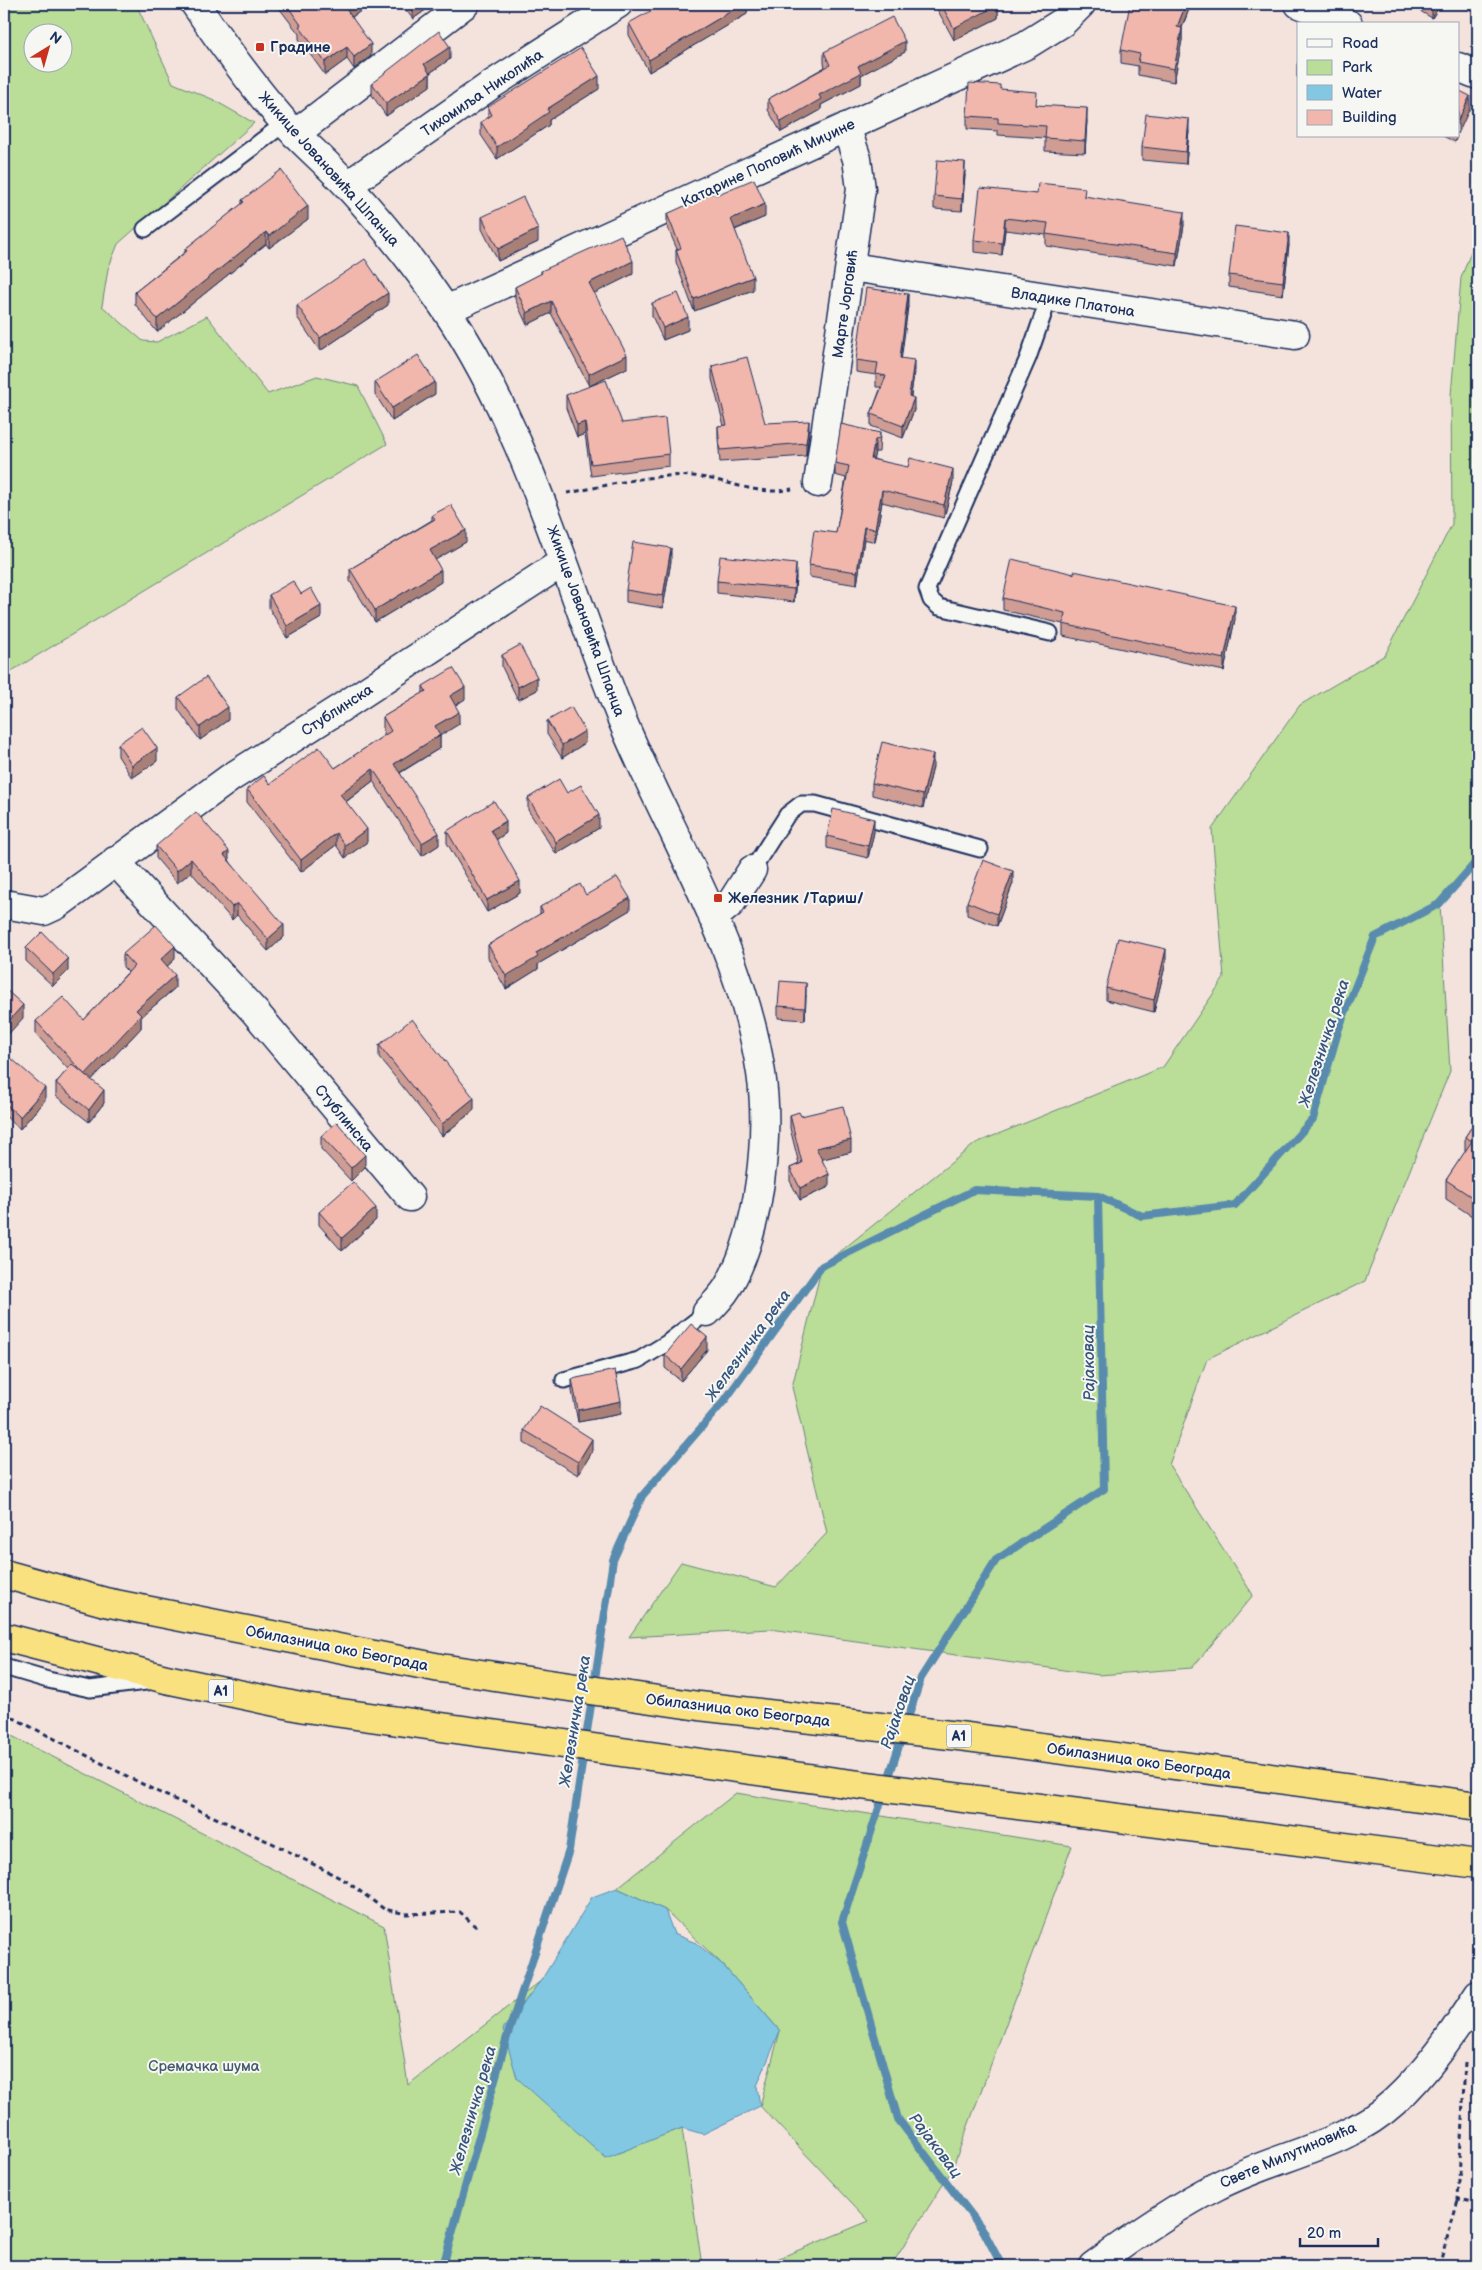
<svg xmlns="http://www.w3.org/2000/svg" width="1482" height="2270" viewBox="0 0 1482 2270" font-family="'Balsamiq Sans',sans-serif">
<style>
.green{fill:#badd97;stroke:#6a867a;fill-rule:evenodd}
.water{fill:#82c8e3;stroke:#598bae}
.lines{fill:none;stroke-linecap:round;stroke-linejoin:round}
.stream{stroke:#598bae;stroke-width:8}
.lane-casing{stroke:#1b2f5e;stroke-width:19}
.street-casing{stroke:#1b2f5e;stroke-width:31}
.highway-casing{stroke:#1b2f5e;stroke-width:31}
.path{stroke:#1b2f5e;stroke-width:3;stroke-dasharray:5 4;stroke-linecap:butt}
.lane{stroke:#f6f6f2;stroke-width:15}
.street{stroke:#f6f6f2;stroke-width:28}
.highway{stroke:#fae180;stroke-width:28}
.wall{fill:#cf9d94;stroke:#1b2f5e}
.shaded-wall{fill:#a98078;stroke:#1b2f5e}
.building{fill:#f1b7ac;stroke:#1b2f5e}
.poi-dot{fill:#c8321e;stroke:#f6f6f2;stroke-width:2}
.labels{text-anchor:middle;stroke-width:4;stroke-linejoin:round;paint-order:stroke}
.shield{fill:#f6f6f2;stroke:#5d6b8a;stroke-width:1}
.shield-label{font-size:14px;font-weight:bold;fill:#1b2f5e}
.poi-label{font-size:15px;font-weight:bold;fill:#1b2f5e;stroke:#f6f6f2;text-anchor:start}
.street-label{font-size:15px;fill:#1b2f5e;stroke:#f6f6f2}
.park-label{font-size:15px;fill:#435a6c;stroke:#f6f6f2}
.water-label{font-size:16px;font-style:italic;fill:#35557f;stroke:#f6f6f2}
</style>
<rect width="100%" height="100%" fill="#f4e3dd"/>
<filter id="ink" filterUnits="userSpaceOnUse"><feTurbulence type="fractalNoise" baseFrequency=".02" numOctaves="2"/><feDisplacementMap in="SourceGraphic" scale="10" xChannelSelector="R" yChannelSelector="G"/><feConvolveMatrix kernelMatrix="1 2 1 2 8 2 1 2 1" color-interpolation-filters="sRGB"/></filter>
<g filter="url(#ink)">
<path class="green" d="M4 4H136L173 83 212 99 254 123 118 244 108 269 102 306 143 341 157 342 207 316 268 394 317 376 358 386 387 444 10 672 4 662ZM32 32H62V62H32Z
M1478 233V853L1440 904 1450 1071 1365 1281 1207 1359 1169 1465 1253 1595 1192 1668 1099 1675 770 1629 629 1637 681 1562 776 1587 827 1533 792 1387 822 1266 976 1143 1163 1067 1224 978 1212 829 1300 705 1385 655 1452 524 1451 395 1461 278Z
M4 1732 384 1926 408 2085 542 1980 503 2029 606 2157 682 2128 702 2266H4Z
M736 1793 1072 1846 951 2172 891 2266H760L869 2221 760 2106 780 2031 722 1964 665 1910 617 1888Z"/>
<path class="water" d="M617 1888 665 1910 674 1934 696 1943 722 1964 780 2031 757 2086 760 2106 703 2134 682 2128 606 2158 517 2078 503 2029 542 1979 592 1897Z"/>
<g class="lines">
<path class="stream" d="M443 2266 506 2040 569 1850 613 1560 642 1496 725 1400 822 1266 974 1190 1098 1196 1142 1216 1235 1205 1313 1119 1339 1028 1375 937 1439 904 1478 860
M1002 2266 983 2230 898 2119 842 1922 921 1678 996 1560 1104 1489 1098 1196"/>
<g class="lane-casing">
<path id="lane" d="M145 229 285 123
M1049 298 1028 358 927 589 931 600 939 607 1050 633
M752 870 787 815 801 804H815L980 849
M564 1380 639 1360 667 1343 707 1312
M4 1667 48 1680 90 1689 154 1681"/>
</g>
<g class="street-casing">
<path id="street" d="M195 4C223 45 252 85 284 122 304 144 327 163 347 185 382 223 415 264 444 307 530 433 566 583 623 722 671 837 742 947 761 1073 770 1134 760 1229 730 1283 725 1294 715 1303 707 1312
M1299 4 1348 24
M1458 67 1478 75
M295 134 465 4
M348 185 491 85 618 4
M851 267 1295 335
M446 310 1026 45 1063 22 1081 4
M818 483 861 189 857 159 846 127
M115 861 255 1012 410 1197
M4 904 44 911 57 905 230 778 339 709 563 562
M713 918 731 903 752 870
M1093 2266C1131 2238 1175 2207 1217 2186 1274 2156 1345 2147 1394 2102 1427 2072 1454 2032 1478 1995"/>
</g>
<g class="highway-casing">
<path id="highway" d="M4 1574 105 1602 440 1668 699 1706 967 1737 1478 1806
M4 1637 166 1679 305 1708 837 1782 1478 1864"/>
</g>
<path class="path" d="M567 493C608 486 651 473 693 476 726 479 758 497 792 489
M4 1713 158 1792 274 1844 346 1881 384 1909 406 1914 460 1912 476 1927
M1465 2062 1458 2199 1478 2203
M1439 2266 1458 2200"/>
<use href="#lane" class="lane"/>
<use href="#street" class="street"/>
<use href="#highway" class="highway"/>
</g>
<path class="wall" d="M276 4H371L352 17 371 56 354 69 347 59 325 75 299 39V34Z
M401 4H434L413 19Z
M747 4V14L649 72 629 35V23Z
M937 4H1007L998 10V18L954 40 937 9Z
M1191 4 1182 28V40L1174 82 1138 75V66L1121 63V50Z
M1408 4H1441L1432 18Z
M824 52H905L861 75V84L821 105V110L781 132 768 110V99L825 67 824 63Z
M450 59 430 73V86L386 116 372 95V83Z
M1298 62V78L1297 77V65Z
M599 89 549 120V125L497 159 481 135V122L488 118V107Z
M1000 89 1037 105 1087 120 1085 153 1045 151V138L998 135V131L967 129V116Z
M1189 131 1186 164 1142 160V147Z
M1443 136H1457L1455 142Z
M965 175 962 211 934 209V196Z
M1037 194 1085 196 1184 225 1177 266 1046 246V235L1005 230 1002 255 974 252V240Z
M716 195 765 217 735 230 753 290 694 311 676 262V250L677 249 667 226V214Z
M242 200 308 219 269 248 266 244 157 332 135 304V292L185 252V249L242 204Z
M482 217 538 242 498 261 482 229Z
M1289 245 1283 295 1229 287V275Z
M541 271 633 274 594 293 627 368 589 386 551 313 527 325 515 299V287L541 274Z
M652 303 688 330 663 340 652 316Z
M297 305H388L320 351 297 317Z
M908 306 901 358 914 373 911 396 914 410 903 438 871 426V414L881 387H876V375L856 372V360Z
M712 366 765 423 809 433 806 456 720 462 718 438V426H724L712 379Z
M375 382 435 394 392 421 375 394Z
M566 395 622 423 669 454V466L591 476 585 434 577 437 566 408Z
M880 433 879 452H875L873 459 953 482 944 518 882 502 875 542 864 539 857 585 809 577V565L836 533 846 478 835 475V463Z
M432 515 466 542 435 560 441 582 375 622 350 581V569L432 520Z
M671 561 663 608 626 602V590Z
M1074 574 1235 619 1224 671 1063 636V624L1003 610V598Z
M796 577 794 602 717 593V581Z
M301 594 321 618 287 638 269 608V595Z
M502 655 537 690 518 700 502 667Z
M423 686 465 699 455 705 459 724 440 735V748L400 773 439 845 422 856 373 781 346 802 367 842 345 858 336 845 301 872 247 802V789L270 784 335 768 385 735 383 730V717L423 693Z
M178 697 228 720 200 740 178 709Z
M547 721 585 743 562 758 547 734Z
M118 744 157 761 132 778 118 756Z
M933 767 923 808 872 795V783Z
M567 793 599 828 556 854 528 810V798Z
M447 831 506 833 496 840 520 893 487 912 447 843Z
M874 832 868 858 827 848V836Z
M156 846 229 860 284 937 268 951 237 915 232 920 191 872 177 883 156 858Z
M1013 883 997 926 967 915V902Z
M586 895 630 910 538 964V969L506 989 488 958V945L540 914V907Z
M26 948 68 971 53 986 26 961Z
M123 954 175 959 167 966 175 988 141 1017V1028L91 1080 104 1103 89 1122 56 1096V1083L68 1069 36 1034V1021L84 1020 128 972 123 967Z
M1166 962 1154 1012 1106 1000V988Z
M806 995 805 1020 778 1018V1006Z
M379 1045 474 1110 442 1136 379 1057Z
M4 1068 45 1100 20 1129 4 1115Z
M790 1115 801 1116 851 1152 822 1159 829 1187 800 1200 790 1181V1168L799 1164 790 1128Z
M1478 1117V1220L1446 1199V1180L1465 1152V1137Z
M321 1136 365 1167 351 1181 321 1149Z
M319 1212 376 1220 342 1251 319 1225Z
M707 1350 681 1381 665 1368V1355Z
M572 1379 621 1414 578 1422 572 1391Z
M524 1430 592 1452 578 1475 524 1443Z"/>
<path class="shaded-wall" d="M353 4H371L346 21V9Z
M417 4H434L413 19V7Z
M743 4H747V14L649 72V60Z
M995 4H1007L998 10V18L954 40V28Z
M1186 4H1191L1177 39V27Z
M1433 4H1441L1432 18V6Z
M1182 28V40L1174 82V69Z
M905 41V52L861 75V84L821 105V110L781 132V122L819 95 858 66Z
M371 44V56L354 69V57Z
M347 47V59L325 75V62Z
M450 47V59L424 77V64Z
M430 74V86L386 116V103Z
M599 76V89L549 120V125L497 159V147L547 109Z
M1470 96V108L1458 134V121Z
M1087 108V120L1085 153V141Z
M1189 119V131L1186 164V152Z
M965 162V175L962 211V199Z
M765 204V217L731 231V219Z
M308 206V219L269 248V236Z
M1184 212V225L1177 266V253Z
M1005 218V230L1002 255V243Z
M538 229V242L498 261V249Z
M266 232V244L157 332V319Z
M1289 233V245L1283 295V282Z
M633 261V274L589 296V283Z
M753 277V290L694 311V299Z
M388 293V305L320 351V338Z
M908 294V306L900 370V358Z
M551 301V313L527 325V313Z
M688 317V330L663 340V328Z
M627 355V368L589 386V374Z
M914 360V373L909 408V396Z
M435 382V394L392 421V408Z
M914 398V410L903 438V426Z
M809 421V433L806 456V443Z
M585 422V434L577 437V425Z
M875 440V452L871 471V459Z
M953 469V482L944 518V505Z
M882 490V502L875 542V529Z
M864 527V539L857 585V572Z
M466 530V542L430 563V550Z
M671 548V561L663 608V596Z
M796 564V577L794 602V589Z
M441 570V582L375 622V610Z
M321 606V618L287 638V626Z
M1235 606V619L1224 671V659Z
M537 677V690L518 700V687Z
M465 687V699L450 709V696Z
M228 707V720L200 740V727Z
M459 712V724L435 739V726Z
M585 731V743L562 758V745Z
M440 735V748L394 776V764Z
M157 748V761L132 778V765Z
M933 754V767L923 808V795Z
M373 769V781L340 806V794Z
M599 815V828L556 854V842Z
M874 819V832L868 858V846Z
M506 821V833L491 843V830Z
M367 829V842L345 858V845Z
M336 833V845L301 872V860Z
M439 833V845L422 856V843Z
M229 851V864L224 855Z
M191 859V872L177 883V871Z
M1013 871V883L997 926V914Z
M520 881V893L487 912V900Z
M630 898V910L538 964V969L506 989V976L536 953Z
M237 903V915L232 920V907Z
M284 925V937L268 951V939Z
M175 946V959L161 972V959Z
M1166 949V962L1154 1012V1000Z
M68 959V971L53 986V974Z
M175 975V988L141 1017V1028L85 1087V1075L136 1010Z
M806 983V995L805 1020V1008Z
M23 1005V1018L4 1039V1026Z
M45 1088V1100L20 1129V1117Z
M104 1090V1103L89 1122V1110Z
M474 1098V1110L442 1136V1124Z
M851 1140V1152L816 1161V1148Z
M365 1155V1167L351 1181V1168Z
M829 1174V1187L800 1200V1188Z
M376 1208V1220L342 1251V1238Z
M707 1337V1350L681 1381V1369Z
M621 1401V1414L578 1422V1410Z
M592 1439V1452L578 1475V1462Z"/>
<path class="building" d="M286 4H353L346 9 371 44 354 57 347 47 325 62 299 26 301 25Z
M410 4H417L413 7Z
M663 4H743L649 60 629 23Z
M941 4H997L998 5 954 28Z
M1130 4H1186L1177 27 1182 28 1174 69 1138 62 1140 54 1121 50Z
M892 17 905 41 858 66 861 73 819 95 821 99 781 122 768 99 830 65 824 52Z
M439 31 450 47 424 64 430 74 386 103 372 83Z
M581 48 599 76 547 109 549 112 497 147 481 122 492 115 488 107Z
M969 83 1000 85V89L1037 92 1036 105 1087 108 1085 141 1045 138 1046 126 998 123V118L967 116Z
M1458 90 1470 96 1458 121Z
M1146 114 1189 119 1186 152 1142 147Z
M937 160 965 162 962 199 934 196Z
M281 170 308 206 269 236 266 232 157 319 135 292 187 251 185 249 244 202 242 200Z
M754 179 765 204 731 219 753 277 694 299 676 250 681 248 667 214 715 192 716 195Z
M1038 183 1085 188 1084 196 1184 212 1177 253 1046 234 1048 223 1005 218 1002 243 974 240 980 188 1037 194Z
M523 197 538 229 498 249 482 217Z
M1235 226 1289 233 1283 282 1229 275Z
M621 235 633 261 589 283 627 355 589 374 551 301 527 313 515 287 542 273 541 271Z
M365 259 388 293 320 338 297 305Z
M866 288 908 294 900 358 914 360 909 396 914 398 903 426 871 414 886 376 876 374 878 363 856 360Z
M678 293 688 317 663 328 652 303Z
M418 355 435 382 392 408 375 382Z
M747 357 765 423 809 421 806 443 720 450 718 426 727 425 712 366Z
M606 380 622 423 665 418 669 454 591 464 585 422 577 425 566 395Z
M841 424 880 433 879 439 875 440 871 459 908 467 910 458 953 469 944 505 882 490 875 529 864 527 857 572 809 565 814 530 836 533 849 466 835 463Z
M451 505 466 530 430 550 441 570 375 610 350 569 435 519 432 515Z
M633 542 671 548 663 596 626 590Z
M720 556 796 564 794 589 717 581Z
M1012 559 1074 574V571L1235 606 1224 659 1063 624 1065 613 1003 598Z
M293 581 301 594 311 588 321 606 287 626 269 595Z
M520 645 537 677 518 687 502 655Z
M453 668 465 687 450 696 459 712 435 726 440 735 394 764 439 833 422 843 373 769 340 794 367 829 345 845 336 833 301 860 247 789 264 776 270 784 319 747 335 768 391 731 383 717 426 691 423 686Z
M206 677 228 707 200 727 178 697Z
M571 707 585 731 562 745 547 721Z
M142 727 157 748 132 765 118 744Z
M882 742 933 754 923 795 872 783Z
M559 779 567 793 581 785 599 815 556 842 528 798Z
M494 801 506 821 491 830 520 881 487 900 447 831Z
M833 809 874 819 868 846 827 836Z
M196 812 229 851 224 855 284 925 268 939 237 903 232 907 191 859 177 871 156 846Z
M983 860 1013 871 997 914 967 902Z
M617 877 630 898 536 953 538 957 506 976 488 945 543 912 540 907 580 884 586 895Z
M156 925 175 946 161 959 175 975 136 1010 141 1015 85 1075 36 1021 63 997 84 1020 134 966 123 954Z
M42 932 68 959 53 974 26 948Z
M1118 938 1166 949 1154 1000 1106 988Z
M780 981 806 983 805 1008 778 1006Z
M4 988 23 1005 4 1026Z
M412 1019 474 1098 442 1124 379 1045Z
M12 1059 45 1088 20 1117 4 1102V1068Z
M72 1064 104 1090 89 1110 56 1083Z
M843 1106 851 1140 816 1148 829 1174 800 1188 790 1168 802 1163 790 1115 799 1112 801 1116Z
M1478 1117V1201L1446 1180 1472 1141 1465 1137Z
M337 1122 365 1155 351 1168 321 1136Z
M353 1182 376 1208 342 1238 319 1212Z
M691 1324 707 1337 681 1369 665 1355Z
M615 1370 621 1401 578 1410 572 1379Z
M540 1406 592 1439 578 1462 524 1430Z"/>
</g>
<g class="poi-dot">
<rect x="255" y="42" width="10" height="10" rx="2.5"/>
<rect x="713" y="893" width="10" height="10" rx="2.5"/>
</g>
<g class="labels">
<g class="shield">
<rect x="208.5" y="1679.5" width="25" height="23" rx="4"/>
<rect x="946.5" y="1724.5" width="25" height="23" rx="4"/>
</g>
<g class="shield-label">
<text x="221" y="1696">A1</text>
<text x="959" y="1741">A1</text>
</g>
<g class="poi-label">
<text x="270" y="52">Градине</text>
<text x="728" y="903">Железник /Тариш/</text>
</g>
<g class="street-label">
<text transform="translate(482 93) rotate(-34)" y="5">Тихомиља Николића</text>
<text transform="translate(768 163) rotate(-25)" y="5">Катарине Поповић Миџине</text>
<text transform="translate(329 169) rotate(48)" y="5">Жикице Јовановића Шпанца</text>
<text transform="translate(1073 302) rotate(9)" y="5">Владике Платона</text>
<text transform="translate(845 304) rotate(-82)" y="5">Марте Јорговић</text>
<text transform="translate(586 621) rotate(70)" y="5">Жикице Јовановића Шпанца</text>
<text transform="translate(337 710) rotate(-33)" y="5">Стублинска</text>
<text transform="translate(344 1118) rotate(50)" y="5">Стублинска</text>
<text transform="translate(337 1648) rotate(11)" y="5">Обилазница око Београда</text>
<text transform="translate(738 1710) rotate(7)" y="5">Обилазница око Београда</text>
<text transform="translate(1139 1761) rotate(8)" y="5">Обилазница око Београда</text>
<text transform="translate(1288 2155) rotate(-23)" y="5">Свете Милутиновића</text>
</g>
<g class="park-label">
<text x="204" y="2071">Сремачка шума</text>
</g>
<g class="water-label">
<text transform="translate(1323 1043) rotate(-72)" y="6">Железничка река</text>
<text transform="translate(747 1345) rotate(-54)" y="6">Железничка река</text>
<text transform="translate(1088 1363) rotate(-91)" y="6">Рајаковац</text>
<text transform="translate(897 1712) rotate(-71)" y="6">Рајаковац</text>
<text transform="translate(574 1721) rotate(-81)" y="6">Железничка река</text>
<text transform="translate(472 2110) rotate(-74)" y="6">Железничка река</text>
<text transform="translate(936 2145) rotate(53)" y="6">Рајаковац</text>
</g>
</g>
<rect width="1482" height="2270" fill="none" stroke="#f6f6f2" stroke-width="20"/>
<rect x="10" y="10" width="1462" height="2250" fill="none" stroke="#1b2f5e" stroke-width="2" filter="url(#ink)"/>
<rect x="1297" y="22" width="162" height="115" fill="#f6f6f2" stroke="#9ea6b7"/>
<rect x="1307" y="39" width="25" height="8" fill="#f6f6f2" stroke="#9ea6b7"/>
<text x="1342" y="48" font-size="15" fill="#1b2f5e">Road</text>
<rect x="1307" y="60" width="25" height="15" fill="#badd97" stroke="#9ea6b7"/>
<text x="1342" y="72" font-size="15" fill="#1b2f5e">Park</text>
<rect x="1307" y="85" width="25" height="15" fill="#82c8e3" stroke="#9ea6b7"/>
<text x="1342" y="98" font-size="15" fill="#1b2f5e">Water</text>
<rect x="1307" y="110" width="25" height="15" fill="#f1b7ac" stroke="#9ea6b7"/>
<text x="1342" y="122" font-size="15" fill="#1b2f5e">Building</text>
<g transform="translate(48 48) rotate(37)"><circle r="24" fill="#f6f6f2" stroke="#9ea6b7"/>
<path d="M0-4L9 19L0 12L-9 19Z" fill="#c8321e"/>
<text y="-8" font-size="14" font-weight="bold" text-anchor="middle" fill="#1b2f5e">N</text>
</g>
<path d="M1300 2238v8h78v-8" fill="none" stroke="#1b2f5e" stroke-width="2.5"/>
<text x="1307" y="2238" font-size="15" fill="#1b2f5e" stroke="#f6f6f2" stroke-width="4" paint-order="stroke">20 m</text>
</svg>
